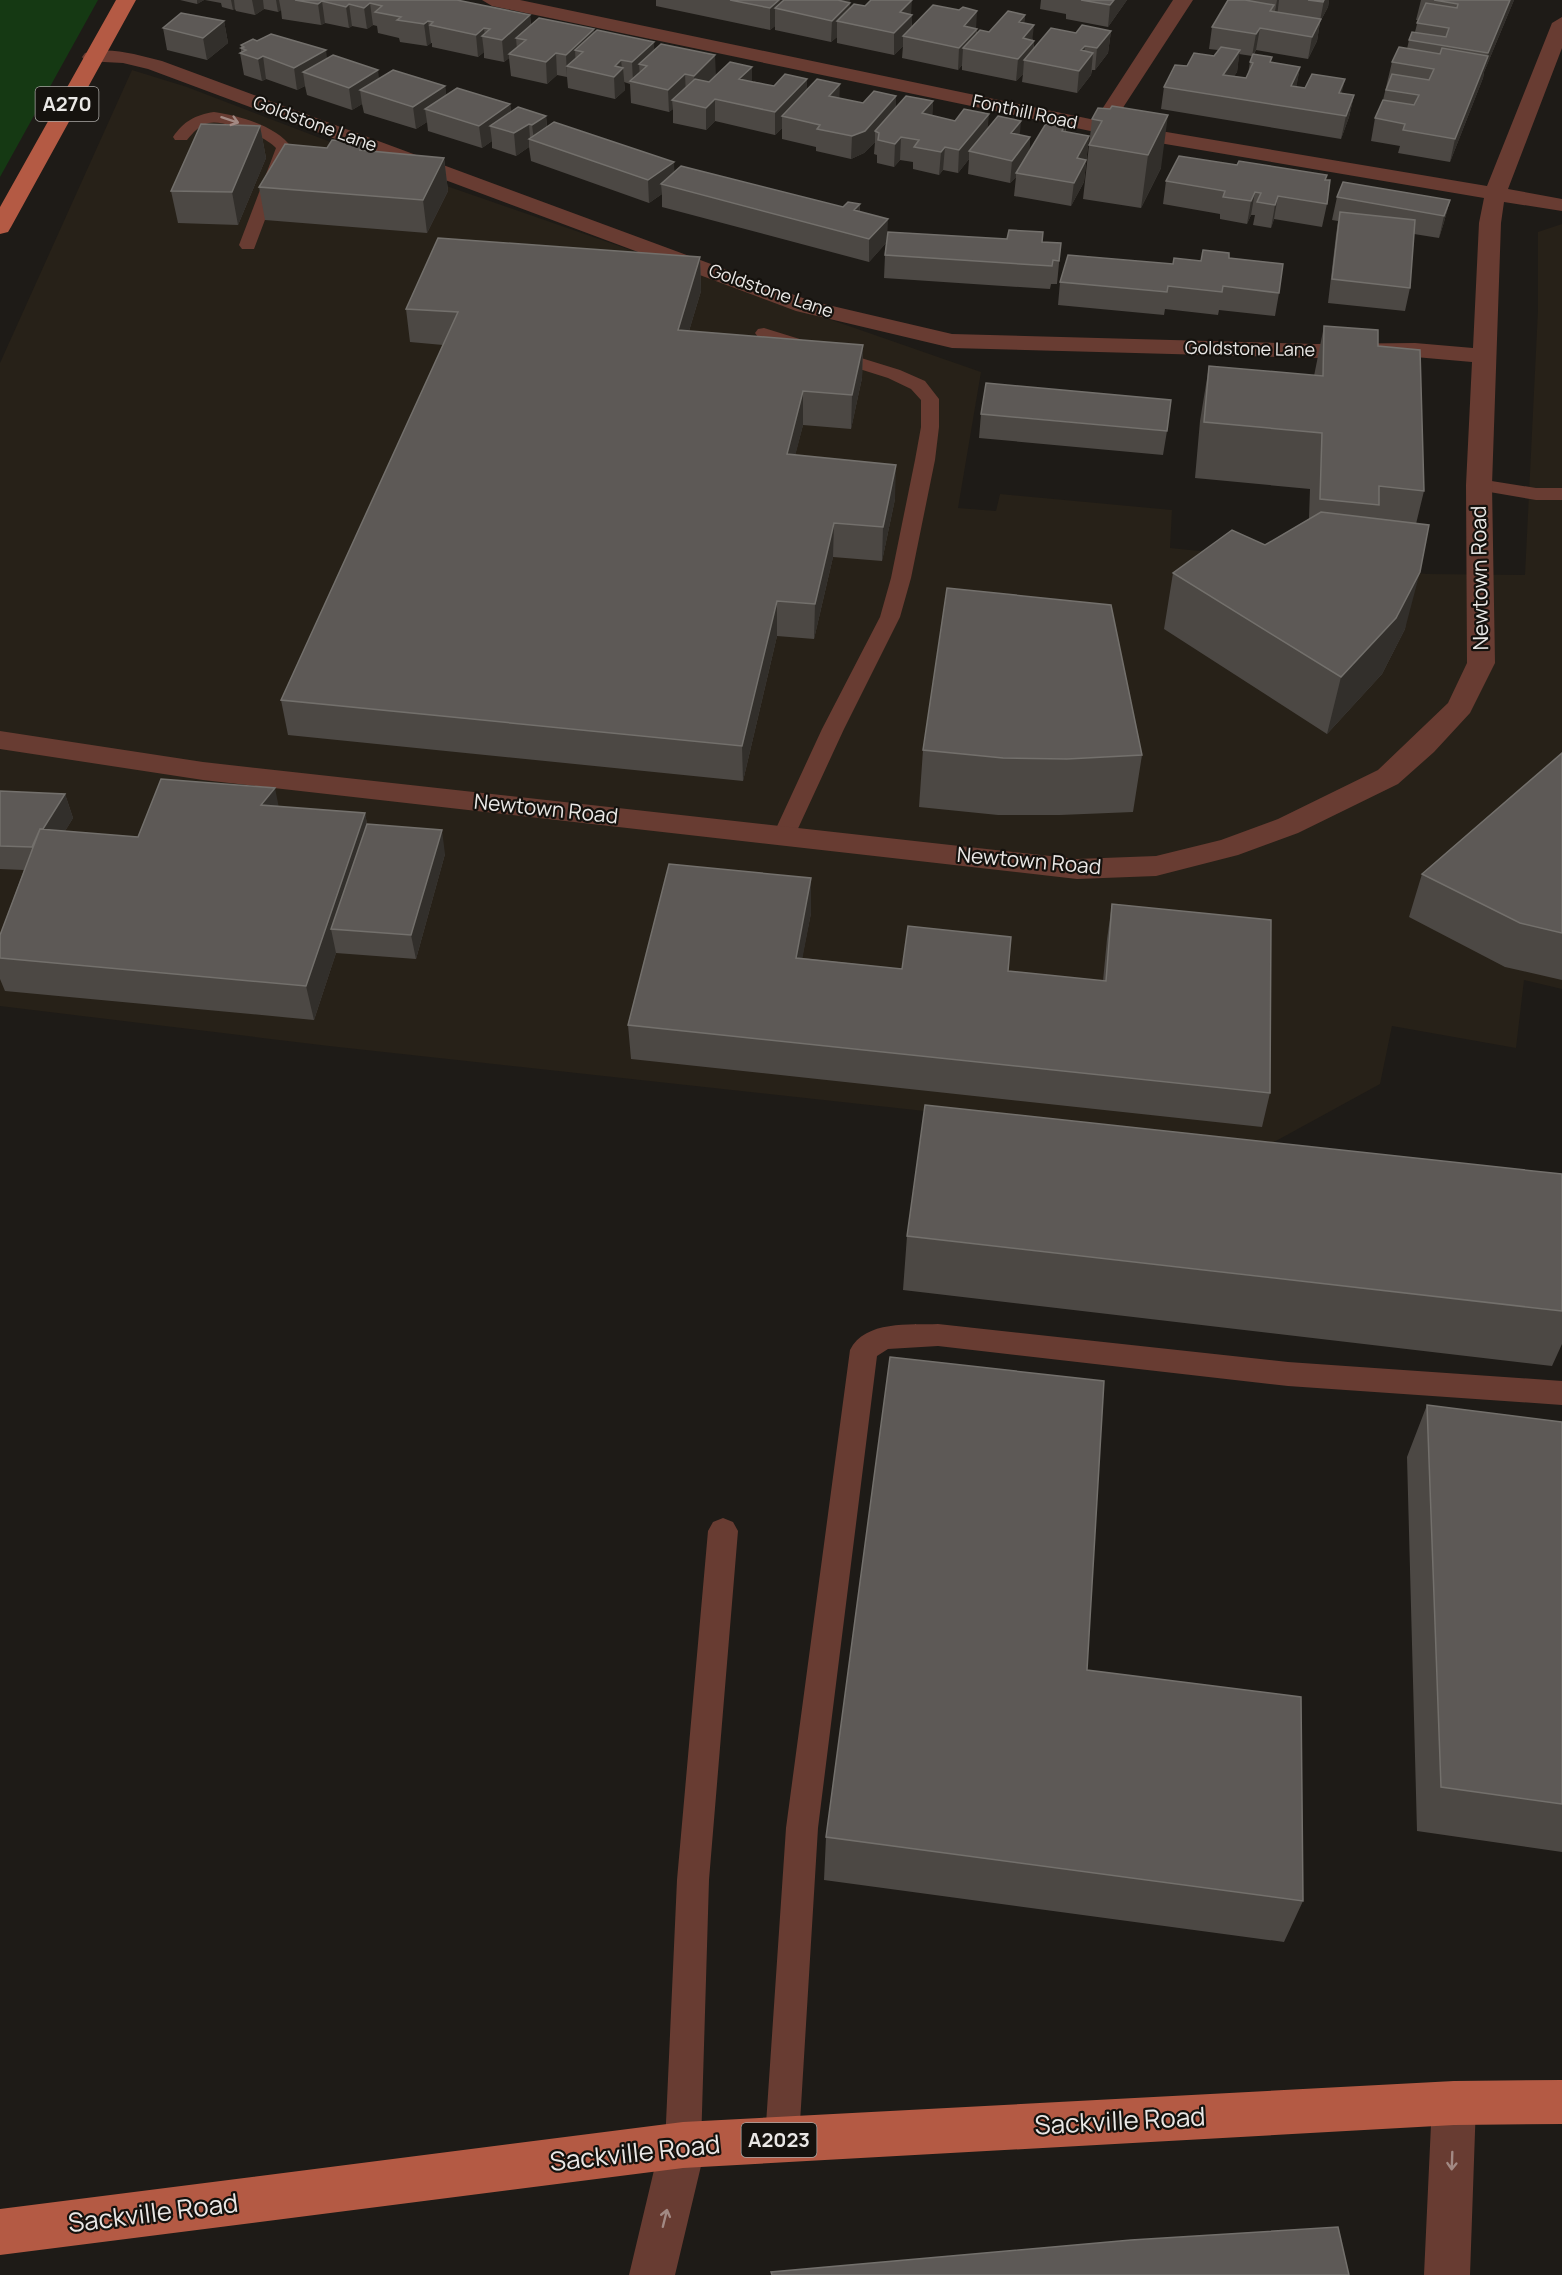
<svg xmlns="http://www.w3.org/2000/svg" width="1562" height="2275" viewBox="0 0 1562 2275" font-family="Manrope,sans-serif">
<style>
.built{fill:#272118}
.green{fill:#153913}
.lines{fill:none;stroke-linecap:round;stroke-linejoin:round}
.lane{fill:#683c32;fill-rule:evenodd}
.street{fill:#683c32;fill-rule:evenodd}
.primary{fill:#b45a44;fill-rule:evenodd}
.wall{fill:#4c4844;fill-rule:evenodd}
.shaded-wall{fill:#322f2b}
.building{fill:#5d5956;stroke:#73706c;stroke-width:1.5}
.oneway{stroke:#a28983}
.labels{text-anchor:middle;stroke-width:4.5;stroke-linejoin:round;paint-order:stroke}
.far-street-label{font-size:18px;fill:#eae8e6;stroke:#15120e}
.shield{fill:#15120e;stroke:#aaa8a5;stroke-width:1.5}
.shield-label{font-size:20px;font-weight:bold;fill:#eae8e6}
.street-label{font-size:21px;fill:#eae8e6;stroke:#15120e}
.near-street-label{font-size:26px;fill:#eae8e6;stroke:#15120e}
</style>
<rect width="100%" height="100%" fill="#1e1b17"/>
<path class="built" d="M132 70 187 87 438 183 981 372 958 508 996 511 1000 494 1172 510 1170 548 1427 574 1525 575 1538 310V232L1562 224V989L1524 980 1516 1048 1392 1026 1380 1084 1263 1148 329 1046 0 1006V363Z"/>
<path class="green" d="M0 0H98L0 177Z"/>
<g class="lines">
<path class="lane" d="M214 112C240 116 277 126 292 148L254 249H242L239 245 276 148C267 137 223 119 209 123 199 125 193 133 187 140H175L173 137C184 121 195 115 214 112Z
M764 328 900 370 925 381 939 399V427L935 460 911 578 900 617 844 729 795 835 792 840 784 843 776 840 773 835 822 729 880 617 891 578 915 460 921 427V400L911 389 888 378 758 337 755 333 758 329Z
M1479 479 1536 488H1562V500H1536L1472 489 1469 485 1472 481Z
M938 1324 1288 1362 1562 1381V1405L1288 1386 938 1346 888 1349 877 1356 818 1828 799 2139 794 2151 782 2156 770 2151 765 2139 786 1828 850 1350C865 1320 910 1325 938 1324Z
M723 1518 733 1522 738 1531 709 1880 701 2145 695 2157 683 2163 671 2157 665 2145 677 1880 708 1531 713 1522Z"/>
<path class="street" d="M482 0H520L1095 120 1173 0H1193L1113 123 1487 186 1552 23 1562 17V48L1508 189 1562 199V211L1504 202 1501 223 1492 485 1495 663 1470 713 1434 752 1398 784 1298 833 1238 855 1156 876 1077 879 203 780 0 749V731L203 762 1077 859 1156 856 1221 840 1278 819 1378 770 1448 703 1467 663 1466 485 1472 362 1415 357 1315 358 952 348 796 311 148 69 123 63 85 61 82 57 85 53C111 46 137 55 162 61L811 301 952 334 1315 344 1415 343 1473 348 1479 223 1484 198 1100 133 492 6Z
M1454 2081 1470 2087 1476 2103 1470 2275H1424L1432 2103 1438 2087Z
M683 2122 699 2129 706 2145 675 2275H629L660 2145 667 2129Z"/>
<path class="primary" d="M116 0H136L11 227 8 232 0 234V207Z
M1562 2080V2124L1454 2125 683 2168 0 2255V2209L683 2122 1454 2081Z"/>
</g>
<path class="wall" d="M180 0H204L197 4Z
M205 0H457L530 15 531 25 594 33 654 50 716 76 752 67V81L774 86 807 89 839 98 863 103 896 96V107L933 101 932 116 1030 137 1029 151 1066 123V132L1089 136 1084 182 1071 206 1014 196 1016 177 1010 183 968 174 969 159 958 173 943 170 939 175 913 169V162L900 160 894 167 877 163V155L874 154 875 142 864 153 851 159 816 151V147L782 139V128L775 135 715 121 706 130 673 123V109L669 112 631 103 630 84 624 82 625 90 615 99 568 88 567 77 557 75 547 84 511 76 509 58 504 62 484 58V52L478 57 432 47V43H431L427 46 400 42 399 38 378 33 377 26 373 25 367 29 352 26 349 28 325 23 321 25 282 19 281 10 278 12 264 9 255 15 236 11 235 9 233 10 222 7 221 3Z
M656 0H850V8L911 15 912 27 976 29 977 33 989 32 1025 15 1024 23 1033 40 1034 41V48L1076 33 1111 31 1108 53 1095 70H1092L1091 75 1077 93 1022 82 1023 74 1016 81 962 70V65L958 70 902 58 903 46 894 55 837 43V37L831 42 775 30V26L770 30 656 6Z
M1041 0H1127L1108 27 1066 19V14L1040 9Z
M1228 0H1329L1328 7 1320 22 1317 41 1308 59 1256 50 1254 54 1271 62 1300 67 1296 87 1354 95 1349 117 1341 139 1161 109 1164 87 1187 66 1214 56 1218 50 1209 49 1212 27ZM1239 54 1252 56 1250 62 1248 74 1246 78 1234 76 1237 72Z
M1421 0H1514L1484 72 1483 78 1450 162 1398 153 1400 146 1371 141 1375 118 1383 100 1392 62 1407 49 1409 40 1415 32 1418 20H1416Z
M224 21 228 43 207 60 167 50 163 28Z
M257 41 327 58 379 78 445 86 446 95 510 104 511 112 546 116 547 126 674 172 843 207 860 204V211L888 233 1061 243 1057 284H1051L1050 289 884 278 885 255 886 243 869 262 662 207V194L649 203 531 161 529 147 516 156 492 148V141L482 148 428 131 427 122 416 129 364 113 362 104 352 110 307 95 305 86 297 90 266 79 262 81 244 75 240 53 241 52V45Z
M1110 109 1161 168 1141 208 1083 199 1092 119Z
M260 126 266 158 238 225 178 223 171 191Z
M364 150 444 158 448 191 427 233 265 220 259 187Z
M1326 180 1327 204 1322 227 1274 219 1271 228 1253 225 1255 215H1251L1247 224 1220 219V214L1163 204 1166 181Z
M1337 197 1450 200 1444 222 1439 238 1414 234 1410 288 1405 311 1328 303 1336 235 1338 221 1332 220Z
M700 257 701 291 689 331 863 345 862 378 851 429 803 425 795 455 895 499 882 561 833 557 814 639 777 636 743 781 288 735 281 700 443 345 410 342 406 309Z
M1229 258 1279 293 1275 316 1219 310 1218 315 1165 309 1164 315 1058 305 1060 282 1201 261Z
M1324 326 1378 346 1424 491 1416 524 1405 629 1382 674 1327 734 1164 629 1173 573 1265 545 1309 519 1310 489 1195 478 1200 421 1209 366 1314 376Z
M981 414 1167 431 1163 455 979 438Z
M923 750 1142 755 1133 812 1060 815H998L919 807Z
M1562 753V980L1505 967 1409 917 1422 874Z
M0 791 65 794 73 818 65 831 138 837 279 807 365 813 367 824 445 854 416 959 336 953 314 1020 5 991 0 979V935L24 870 0 869Z
M811 878V913L802 958 902 969 1008 971 1103 981 1107 939 1112 904 1270 1093 1262 1127 631 1059 628 1025Z
M907 1236 1562 1311V1344L1552 1366 903 1290Z
M1427 1405 1562 1422V1852L1417 1831 1407 1457Z
M1087 1670 1303 1901 1284 1942 824 1880 826 1837Z"/>
<path class="shaded-wall" d="M197 0H204L197 4Z
M231 0H234L235 9 233 10Z
M252 0H263L264 9 255 15Z
M276 0H279L281 10 278 12Z
M776 0H789L776 9 775 8V26L770 30V8Z
M837 0H850V24L837 21V37L831 42 832 21Z
M912 0 911 16 912 15 911 37 903 36V46L894 55V33L900 12Z
M1114 0H1127L1108 27 1110 5Z
M1277 0H1279L1277 17 1273 23Z
M1324 0H1329L1328 7 1320 22 1317 41 1308 59 1312 37 1320 21Z
M1510 0H1514L1484 72 1483 78 1450 162 1455 139 1487 59 1488 53Z
M322 1 325 23 321 25 318 4Z
M370 3 373 25 367 29 364 8Z
M349 4 352 26 349 28 346 7Z
M977 11 975 50 963 48 962 65 958 70 959 48 964 26Z
M530 15 532 37 526 40 516 38 517 50 509 54V58L504 62 502 40Z
M1025 15 1023 37 1019 22Z
M224 21 228 43 207 60 203 38Z
M428 21 431 43 427 46 424 24Z
M1034 25 1032 43 1034 41 1033 61 1024 60 1023 74 1016 81 1018 59 1023 38Z
M484 28 485 37 482 36 484 52 478 57 476 35Z
M1260 28 1256 50 1252 56 1256 34Z
M594 29 595 51 583 52 575 50 576 68 567 66V77L566 55Z
M1111 31 1108 53 1095 70 1097 48Z
M654 42 655 64 647 66 639 64 640 78 633 82 632 62Z
M1085 46 1083 66 1093 53 1091 75 1077 93 1081 50Z
M326 50 329 73 303 72 305 86 297 90 294 68Z
M1240 50 1237 72 1220 97 1223 75Z
M556 53 557 75 547 84 546 62Z
M715 55 716 77 694 98V76Z
M263 56 266 79 262 81 258 59Z
M621 60 622 69 623 68 625 90 615 99 614 77 615 66Z
M752 67V89L739 79Z
M1300 67 1296 89 1287 108 1291 86Z
M378 70 381 93 360 90 362 104 352 110 349 88Z
M685 74 686 96 672 100 673 109 669 112 668 90Z
M807 79V101L782 116V128L775 135V112Z
M1345 79 1340 101 1334 115 1339 93Z
M840 84 839 106 829 96Z
M445 86 448 108 425 109 427 122 416 129 413 107Z
M1354 95 1349 117 1341 139 1346 116Z
M896 96V118L879 133 875 131V142L864 153 851 159 852 136Z
M715 99V121L706 130V108Z
M933 101 932 123 922 113Z
M510 104 513 126H490L492 141 482 148 479 126Z
M989 114 987 136 969 151V159L958 173 959 150Z
M1168 115 1161 168 1141 208 1148 155Z
M546 116 548 139 534 140 532 125Z
M1021 121 1019 144 1011 133Z
M1066 123 1064 145 1062 131Z
M529 124 530 139H529V147L516 156 514 133Z
M260 126 266 158 238 225 232 192Z
M1089 136 1084 182 1071 206 1077 158Z
M901 137 900 160 894 167 895 144Z
M1030 137 1029 160 1016 173V177L1010 183 1012 161Z
M945 147 943 170 939 175 941 152Z
M444 158 448 191 427 233 423 200Z
M674 162 675 185 661 184 662 194 649 203 648 180Z
M1255 192 1251 215 1247 224 1251 201Z
M1278 196 1274 219 1271 228 1275 205Z
M1450 200 1444 222 1439 238 1444 216Z
M860 204 859 227 854 210Z
M888 219 887 242 869 262V239Z
M700 257 701 291 679 364 678 330Z
M863 345 862 378 851 429 852 395Z
M803 391V425L787 488V454Z
M896 465 895 499 882 561 883 527Z
M834 523 833 557 814 639 815 604Z
M1420 572 1405 629 1382 674 1327 734 1341 677Z
M777 601V636L743 781 742 746Z
M275 788 282 823 261 805Z
M65 794 73 818 41 871 32 847Z
M365 813 371 848 331 929 336 953 314 1020 306 986Z
M442 830 445 854 416 959 411 935Z
M811 878V913L796 992V958Z"/>
<path class="building" d="M295 0H457L530 15 502 40 482 36 490 29 484 28 476 35 430 25 433 22 428 21 424 24 397 20 401 17 375 12 382 6 370 3 364 8 349 4 346 7 322 1 318 4Z
M730 0H779L770 8Z
M784 0H838L850 3 832 21 775 8Z
M871 0H912L900 12 912 15 894 33 837 21 854 4 865 6Z
M1081 0H1114L1110 5Z
M1228 0H1245L1274 5 1270 11 1321 19 1312 37 1260 28 1256 34 1212 27Z
M1308 0H1324L1323 2Z
M1434 0H1510L1488 53 1409 40 1412 32 1446 37 1449 28 1417 23 1426 3 1457 8 1458 4Z
M933 5 959 10 963 7 977 11 964 26 977 29 959 48 903 36Z
M1008 11 1025 15 1019 22 1034 25 1023 38 1034 41 1018 59 963 48 980 30 989 32Z
M181 13 224 21 203 38 163 28Z
M539 18 594 29 566 55 556 53 546 62 509 54 526 40 516 38Z
M1082 25 1111 31 1097 48 1085 46 1081 50 1093 53 1079 71 1024 60 1051 28 1076 33Z
M597 30 654 42 632 62 621 60 615 66 623 68 614 77 567 66 583 52 575 50Z
M271 34 326 50 294 68 263 56 258 59 240 53 246 50 241 48 244 47 241 45 253 39 257 41Z
M661 44 715 55 694 76 685 74 668 90 630 81 647 66 639 64Z
M1221 47 1240 50 1223 75 1246 78 1253 63 1250 62 1253 54 1272 57 1270 62 1300 67 1291 86 1305 88 1312 74 1345 79 1339 93 1354 95 1346 116 1164 87 1175 65 1187 66 1194 53 1214 56Z
M1399 47 1440 54 1442 48 1488 56 1455 139 1403 130 1405 124 1375 118 1383 100 1414 105 1419 95 1386 90 1392 74 1429 80 1434 69 1392 62Z
M333 55 378 70 349 88 303 72Z
M730 62 752 67 739 79 753 82 774 86 785 74 807 79 775 112 715 99 706 108 672 100 695 79 709 82Z
M393 70 445 86 413 107 360 90Z
M817 79 840 84 829 96 863 103 874 91 896 96 865 131 852 136 817 129 820 125 782 116Z
M457 88 510 104 479 126 425 109Z
M906 96 933 101 922 113 955 121 964 109 989 114 959 150 945 147 941 152 914 147 919 140 901 137 895 144 878 140 879 133 875 131Z
M1112 106 1168 115 1148 155 1089 145 1102 121 1092 119 1098 108 1110 109Z
M518 107 546 116 532 125 529 124 514 133 490 126Z
M998 116 1021 121 1011 133 1030 137 1012 161 969 151Z
M1048 120 1066 123 1062 131 1089 136 1077 158 1086 160 1074 183 1016 173Z
M554 122 674 162 648 180 529 139Z
M201 124 260 126 232 192 171 191Z
M332 140 363 143 360 150 444 158 423 200 259 187 285 144 327 148Z
M1179 156 1237 165 1239 161 1327 175 1325 180H1330L1327 204 1278 196 1275 205 1257 202 1261 193 1255 192 1251 201 1223 197 1225 191 1166 181Z
M681 166 843 207 848 202 860 204 854 210 888 219 869 239 661 184Z
M1343 182 1450 200 1444 216 1337 197Z
M1340 212 1415 220 1410 288 1332 279Z
M1009 230 1043 232 1042 242 1061 243 1059 261 1053 260 1052 266 885 255 888 232 1007 239Z
M438 238 700 257 678 330 863 345 852 395 803 391 787 454 896 465 883 527 834 523 815 604 777 601 742 746 281 700 458 312 406 309Z
M1203 250 1229 253V258L1283 264 1279 293 1223 286 1222 292 1168 286 1167 292 1060 282 1068 255 1173 264 1174 258 1201 261Z
M1324 326 1378 330V346L1420 350 1424 491 1379 486V505L1320 499 1322 433 1204 422 1209 366 1323 376Z
M986 383 1171 400 1167 431 981 414Z
M1321 512 1429 525 1420 572 1396 618 1341 677 1173 573 1232 530 1265 545Z
M947 588 1111 605 1142 755 1067 759 1003 758 923 750Z
M1562 753V933L1520 923 1422 874Z
M161 779 275 788 261 805 365 813 306 986 0 958V935L40 829 138 837Z
M0 791 65 794 43 829H40L32 847 0 846Z
M367 824 442 830 411 935 331 929Z
M669 864 811 878 796 958 902 969 908 926 1011 937 1008 971 1106 981 1112 904 1271 920 1270 1093 628 1025Z
M925 1105 1562 1174V1311L907 1236Z
M890 1357 1104 1381 1087 1670 1301 1697 1303 1901 826 1837Z
M1427 1405 1562 1422V1804L1441 1787Z
M1338 2227 1349 2275H772L771 2272 1131 2240Z"/>
<defs><path id="oneway-shaft" d="M-6 0H5M1.5-3L5.5 0L1.5 3" fill="none" stroke-width="1.6" stroke-linecap="round" stroke-linejoin="round" transform="scale(1.5)"/></defs>
<g class="oneway">
<use href="#oneway-shaft" transform="translate(230 120) rotate(18)"/>
<use href="#oneway-shaft" transform="translate(1452 2161) rotate(92)"/>
<use href="#oneway-shaft" transform="translate(665 2218) rotate(-76)"/>
</g>
<g class="labels">
<g class="far-street-label">
<text transform="translate(1025 112) rotate(12)" y="6">Fonthill Road</text>
<text transform="translate(315 124) rotate(20)" y="6">Goldstone Lane</text>
<text transform="translate(771 291) rotate(19)" y="6">Goldstone Lane</text>
<text transform="translate(1250 349) rotate(1)" y="6">Goldstone Lane</text>
</g>
<g class="shield">
<rect x="35.5" y="87" width="63" height="34" rx="4.5"/>
<rect x="741.5" y="2123" width="75" height="34" rx="4.5"/>
</g>
<g class="shield-label">
<text x="67" y="111">A270</text>
<text x="779" y="2147">A2023</text>
</g>
<g class="street-label">
<text transform="translate(1480 578) rotate(-91)" y="7">Newtown Road</text>
<text transform="translate(546 809) rotate(6)" y="7">Newtown Road</text>
<text transform="translate(1029 861) rotate(5)" y="7">Newtown Road</text>
</g>
<g class="near-street-label">
<text transform="translate(1120 2121) rotate(-3)" y="9">Sackville Road</text>
<text transform="translate(635 2153) rotate(-6)" y="9">Sackville Road</text>
<text transform="translate(153 2213) rotate(-7)" y="9">Sackville Road</text>
</g>
</g>
</svg>
